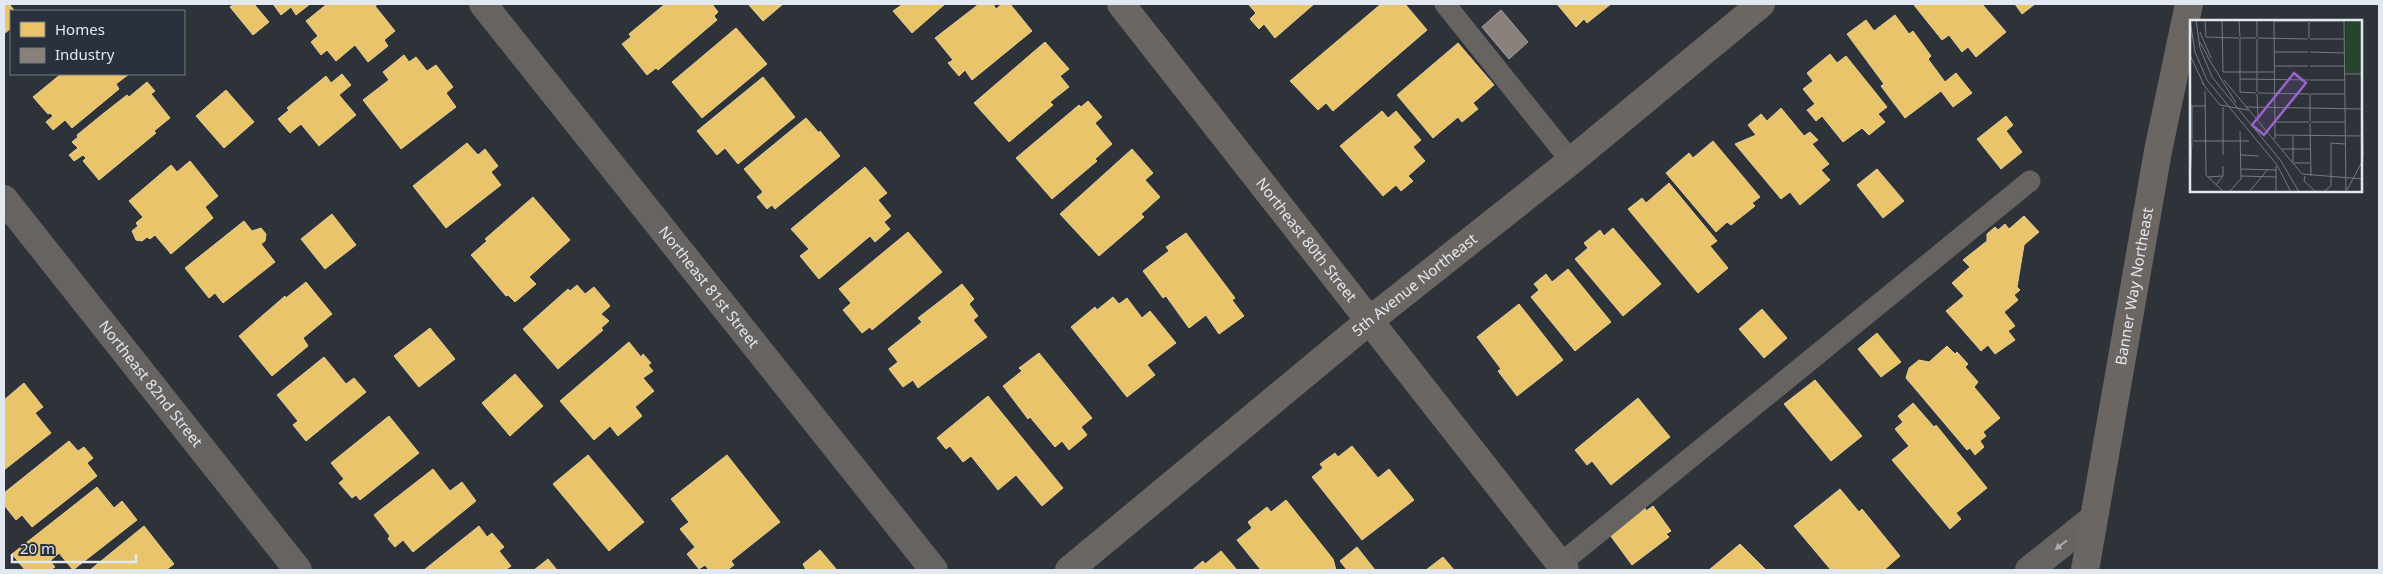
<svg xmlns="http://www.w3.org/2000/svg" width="2383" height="574" viewBox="0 0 2383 574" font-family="'Noto Sans',sans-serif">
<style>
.homes{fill:#e9c46a;stroke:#e7cf92}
.industry{fill:#8a817c;stroke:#a4a09e}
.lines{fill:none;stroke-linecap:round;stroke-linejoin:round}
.lane{stroke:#676360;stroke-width:21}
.street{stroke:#676360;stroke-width:28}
.secondary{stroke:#6b6662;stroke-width:28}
.oneway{fill:#abacaf}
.labels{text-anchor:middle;stroke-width:5;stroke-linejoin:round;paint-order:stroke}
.street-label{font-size:15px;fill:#e2e8ef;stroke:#29313d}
.inset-road{fill:none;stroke:#767b82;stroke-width:1}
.view{fill:#9a64cd;fill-opacity:0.15;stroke:#9a64cd;stroke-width:2.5}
.inset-edge{fill:none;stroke:#e2e8ef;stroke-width:2.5}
</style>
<rect width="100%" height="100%" fill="#2e3239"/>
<path class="homes" d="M4 4H9L14 10 10 12 11 28 4 34Z
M234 4H254L269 22 253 35 230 7Z
M273 4H310L296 15 291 7 281 15Z
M327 4H378L375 6 395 31 384 40 388 46 368 62 355 45 336 61 327 50 321 55 311 42 318 36 306 21Z
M665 4H712L718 12 714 16 717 20 658 70 656 68 647 75 622 44 631 37 629 34Z
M748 4H783L763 21Z
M903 4H945L912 33 893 11Z
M979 4H993L996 9 1002 4H1010L1032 31 972 80 965 70 959 76 948 63 953 60 935 38Z
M1248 4H1314L1275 38 1264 24 1259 29 1250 19 1256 13Z
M1381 4H1405L1427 30 1333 111 1326 103 1318 110 1290 81Z
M1557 4H1611L1587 23 1584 19 1576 27Z
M1915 4H1982L2006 32 1976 57 1968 47 1962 52 1949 35 1942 40 1914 5Z
M2015 4H2035L2022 14Z
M1895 15 1909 34 1913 31 1931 56 1928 59 1945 82 1956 73 1972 93 1953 107 1941 91 1905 118 1881 86 1884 84 1847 34 1866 20 1874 31Z
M736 28 767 64 702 118 672 82Z
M1045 42 1069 69 1060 76 1069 87 1050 102 1053 105 1009 142 974 103Z
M1458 43 1494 85 1473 103 1478 109 1462 122 1458 117 1433 138 1397 95Z
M1830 54 1837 63 1846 56 1887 107 1878 114 1885 122 1869 135 1862 128 1843 142 1822 116 1816 121 1807 110 1815 104 1803 89 1813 81 1807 73Z
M404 55 409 62 416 57 427 71 436 65 453 87 446 93 456 107 401 149 363 100 389 80 383 72Z
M61 74H129L116 84 119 89 72 128 65 120 53 130 46 122 53 116 50 113 48 114 33 97Z
M342 74 351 85 339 95 356 115 319 146 301 124 290 133 278 119 289 110 287 108 326 76 331 83Z
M763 77 795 117 738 164 725 148 717 155 697 131Z
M147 82 155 91 151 94 170 118 154 131 156 133 99 180 83 161 86 158 83 155 74 161 69 155 78 148 72 142 78 137 77 135 104 113 127 95 129 97Z
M226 90 254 122 224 148 196 116Z
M1088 101 1102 117 1095 123 1112 144 1095 159 1097 161 1052 199 1016 158 1079 105 1081 107Z
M1781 108 1804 136 1810 132 1818 140 1812 144 1829 164 1821 170 1830 180 1800 205 1790 192 1781 199 1735 144 1756 135 1748 125 1761 114 1767 121Z
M1382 111 1388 118 1396 111 1421 140 1413 147 1425 161 1408 176 1413 181 1401 191 1396 185 1383 196 1340 146Z
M2006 116 2013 125 2006 131 2022 152 2001 169 1977 139Z
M806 118 819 133 820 131 840 156 775 209 772 205 767 209 757 197 763 192 744 169Z
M1713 141 1760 197 1752 203 1755 206 1731 225 1727 222 1716 232 1666 173 1689 153 1693 158Z
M467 143 478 155 485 149 498 166 491 172 501 185 446 228 413 186Z
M1132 149 1153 173 1145 180 1160 197 1141 214 1144 217 1099 256 1060 214Z
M190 161 218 196 205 207 213 218 171 254 155 235 150 239 147 237 142 241 136 240 132 231 138 226 136 223 143 217 129 201 171 165 177 172Z
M865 167 887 193 878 200 891 216 884 222 890 229 875 242 870 236 819 279 800 256 809 249 791 229Z
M1877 169 1904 201 1883 218 1857 185Z
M1669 183 1717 241 1710 246 1728 268 1698 293 1628 209 1642 198 1646 203Z
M533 197 570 240 529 277 536 284 515 302 508 295 506 296 471 255 487 241 485 239Z
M332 214 356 245 325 269 301 239Z
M2024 216 2039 232 2024 245 2017 287 2020 290 2014 295 2018 300 2004 312 2015 326 2008 331 2015 340 1995 354 1988 345 1981 351 1946 311 1964 296 1952 283 1970 267 1963 260 1987 241V234L1995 227 1998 230 2005 224 2009 229Z
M244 221 252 231 261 228 266 234 265 241 261 244 275 262 223 303 215 293 209 298 185 268Z
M1613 228 1661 284 1623 316 1575 259 1588 248 1584 243 1600 230 1604 236Z
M908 232 942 272 872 330 870 327 862 333 843 310 851 303 839 289Z
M1186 233 1235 298 1232 300 1244 316 1219 334 1206 315 1189 328 1166 296 1163 298 1143 271 1169 251 1166 247Z
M1568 269 1611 322 1575 351 1531 297 1539 290 1534 284 1546 274 1552 282Z
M306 282 332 314 303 338 308 346 272 376 239 336 285 296 286 298Z
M962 284 974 299 969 304 978 316 973 320 987 337 918 388 913 380 903 387 889 369 898 362 888 349 922 322 918 318Z
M577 285 585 294 594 287 610 306 601 314 609 321 601 328 603 330 558 369 523 329 568 289 570 291Z
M1113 297 1119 304 1127 298 1142 318 1150 311 1176 343 1147 365 1155 375 1127 397 1071 327 1095 307 1097 310Z
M1519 304 1563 360 1517 396 1498 371 1501 369 1477 337Z
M1762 309 1787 338 1764 358 1739 329Z
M430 328 455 359 419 387 394 356Z
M1877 333 1901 362 1881 377 1858 349Z
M629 342 641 357 643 354 651 363 648 365 653 371 643 378 654 391 635 407 642 416 618 436 610 426 594 440 560 401Z
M1947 346 1955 354 1957 352 1968 364 1965 367 1978 382 1974 387 2000 418 1983 432 1986 436 1980 441 1984 447 1975 455 1970 448 1967 450 1906 378 1909 368 1919 360 1929 362Z
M1039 353 1092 418 1081 427 1087 435 1069 450 1062 441 1055 447 1030 417 1028 419 1003 386 1022 371 1019 368Z
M324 357 346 384 354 378 366 392 306 441 293 425 298 421 277 395Z
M515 374 543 406 510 436 482 403Z
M1815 380 1862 436 1831 461 1784 404Z
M24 383 43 407 35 413 51 433 4 470V400Z
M988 396 1063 488 1042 506 1016 475 998 490 971 456 963 462 950 446 946 449 937 438Z
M1638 398 1670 437 1611 485 1592 461 1587 465 1575 450Z
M1913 403 1934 427 1936 425 1987 488 1956 513 1961 519 1950 529 1892 460 1909 446 1895 429 1903 422 1898 416Z
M389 416 419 453 360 500 356 495 352 498 339 483 344 479 331 463Z
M69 441 78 451 84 447 93 458 87 463 97 476 32 527 22 515 16 520 4 505V493Z
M1352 446 1378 478 1389 469 1414 500 1362 540 1312 477 1323 468 1320 464 1335 453 1338 457Z
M588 455 644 522 609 551 553 484Z
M727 455 780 522 731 561 734 565 727 570H709L705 565 699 569 687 554 695 547 680 529 689 522 671 499Z
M433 469 450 491 462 482 476 501 413 552 403 540 395 547 388 539 390 536 374 515Z
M97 487 114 508 122 501 137 520 73 570 59 553 50 561 55 567 50 570H25L12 554Z
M1840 489 1859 512 1862 509 1900 556 1884 570H1831L1794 526Z
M1286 500 1333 559 1336 570H1261L1237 540 1252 528 1248 522 1267 507 1271 512Z
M1653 506 1671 531 1666 534 1669 537 1632 565 1610 535 1645 508 1646 511Z
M144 526 174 564 166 570H90Z
M479 526 487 537 492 533 504 547 499 551 511 566 505 570H424Z
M1740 544 1766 570H1709Z
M1357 547 1375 570H1347L1340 561Z
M820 550 837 570H806L803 564Z
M1221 551 1237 570H1192L1203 561 1205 564Z
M1443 557 1454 570H1426Z
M548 559 557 570H534Z"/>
<path class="industry" d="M1501 10 1528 42 1509 59 1482 27Z"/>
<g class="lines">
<path class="lane" d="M1445 4 1571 161
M1560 564 2030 181"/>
<g class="street">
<path id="s1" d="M483 4 934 570"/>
<path id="s2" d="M4 199 298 570"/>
<path d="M2029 570 2093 519"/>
</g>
<g class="secondary">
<path id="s3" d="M1121 4 1565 570"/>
<path id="s4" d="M1069 570 1369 321 1571 161 1761 4"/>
<path id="s5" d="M2085 570 2158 151 2189 4"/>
</g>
</g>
<defs><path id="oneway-solid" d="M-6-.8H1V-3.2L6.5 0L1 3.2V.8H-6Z" transform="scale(1.25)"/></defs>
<use class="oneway" href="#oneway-solid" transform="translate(2061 545) rotate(142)"/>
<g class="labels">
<g class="street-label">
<text dy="5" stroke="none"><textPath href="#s3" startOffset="300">Northeast 80th Street</textPath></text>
<text dy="5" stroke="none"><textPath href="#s4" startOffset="448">5th Avenue Northeast</textPath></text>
<text dy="5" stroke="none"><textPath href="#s5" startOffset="288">Banner Way Northeast</textPath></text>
<text dy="5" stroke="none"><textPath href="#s1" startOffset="362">Northeast 81st Street</textPath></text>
<text dy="5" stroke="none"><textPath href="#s2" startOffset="236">Northeast 82nd Street</textPath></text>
</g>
</g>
<g transform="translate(2190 20)">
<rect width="172" height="172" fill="#2e3239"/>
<path d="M163 0H172V53H156V3Z" fill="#27442f"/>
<path class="inset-road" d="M0 0 5 32 17 60 87 145 101 172M6 0 10 28 22 57 91 141 109 172M15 0 16 17 49 18M32 0 33 52H85M49 0 50 17M67 0V17M84 0 85 119M154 0 156 172M84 1H118M120 1H154M119 2V18M10 12 21 38M50 18H66M68 18 118 19M50 19V72L66 73M67 19V72M120 19H154M10 22 18 37M85 32H118M120 32 154 33M0 35 14 65M17 36 46 83M85 46H118M120 46H154M155 54H171M172 54 173 138M50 59 119 60M34 60 112 154 173 159M120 60H155M12 63 30 85 58 90M15 71 16 155 34 172M68 73 119 74M67 74 68 100M120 74H155M120 75V101M0 86H16M2 86V120M33 87V135M56 87 173 89M85 102H119M121 102H155M120 103 121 156M85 115 173 116M103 116V142M3 121H59M92 129H120M51 135 69 136M104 143H120M86 146V172M51 149 86 150M51 156 86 157M115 156 114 161 126 172M18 157 33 156M0 164 2 121M26 165 33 156V146M157 170 173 140M39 172 51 159 50 111M59 172 78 149M133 172 141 166V123L155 124"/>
<path class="view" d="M104 53 116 63 74 115 62 105Z"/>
<rect width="172" height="172" class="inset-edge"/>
</g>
<rect width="2383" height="574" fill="none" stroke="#e2e8ef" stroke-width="10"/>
<rect x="10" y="10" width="175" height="65" fill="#29313d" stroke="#737a84"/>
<rect x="20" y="22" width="25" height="15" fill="#e9c46a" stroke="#737a84"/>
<text x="55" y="35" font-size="15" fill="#e2e8ef">Homes</text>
<rect x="20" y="48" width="25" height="15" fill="#8a817c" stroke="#737a84"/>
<text x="55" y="60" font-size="15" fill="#e2e8ef">Industry</text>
<path d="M12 554v8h124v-8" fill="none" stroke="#e2e8ef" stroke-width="2.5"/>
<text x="20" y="554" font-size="15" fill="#e2e8ef" stroke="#29313d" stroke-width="4" paint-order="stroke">20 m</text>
</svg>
